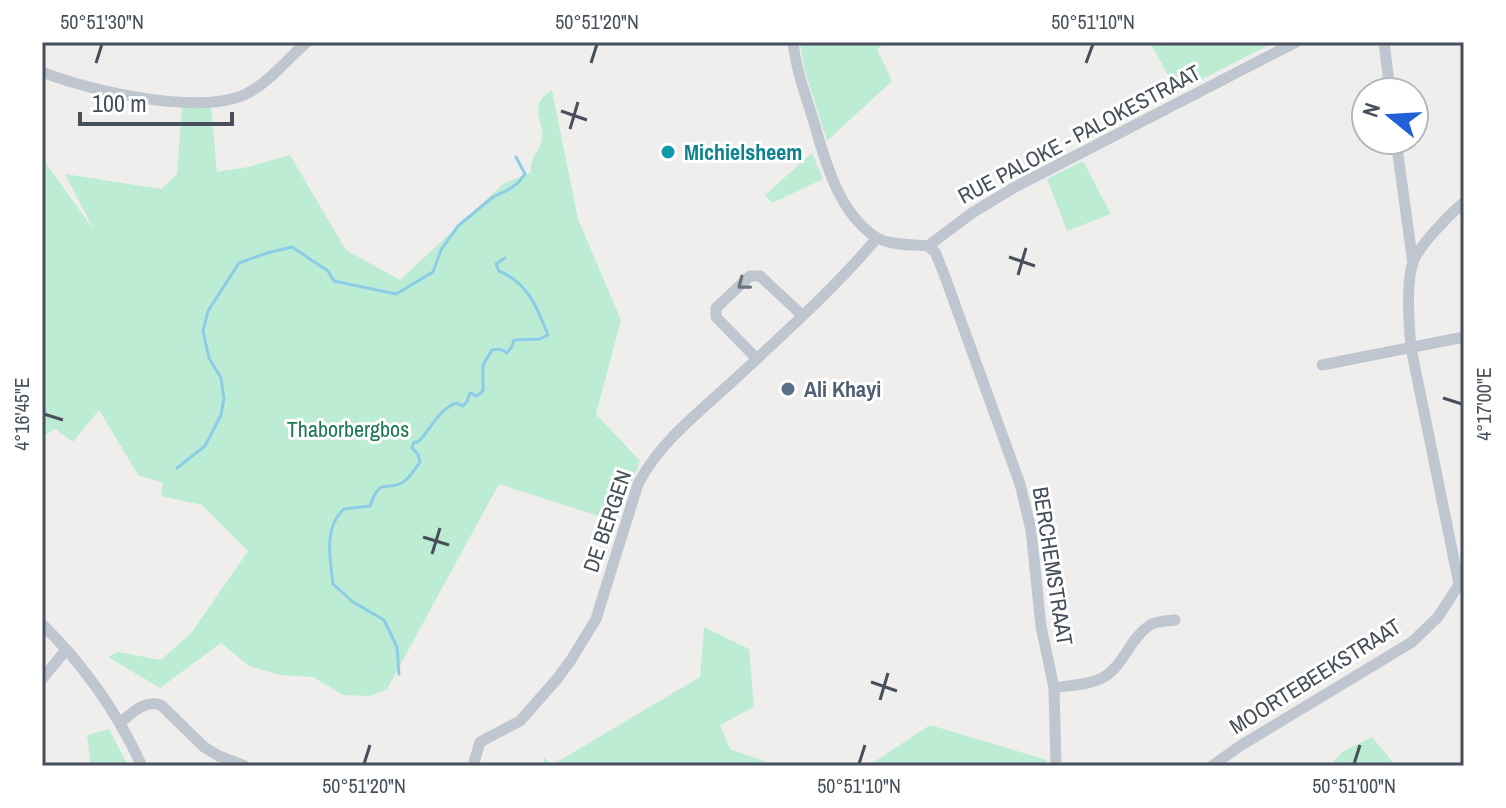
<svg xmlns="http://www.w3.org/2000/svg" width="1506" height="808" viewBox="0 0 1506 808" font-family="'Archivo Narrow',sans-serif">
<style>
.green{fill:#bdecd4}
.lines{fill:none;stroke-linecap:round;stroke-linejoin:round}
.stream{stroke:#8ccce7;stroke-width:3}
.street{stroke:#bfc6cf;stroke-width:11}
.oneway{stroke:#6b737d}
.ticks{fill:none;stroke:#474f5a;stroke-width:3}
.culture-dot{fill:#0f9aa8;stroke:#fff;stroke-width:3}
.service-dot{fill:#5c6f8a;stroke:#fff;stroke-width:3}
.labels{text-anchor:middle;stroke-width:6;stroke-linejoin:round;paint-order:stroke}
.street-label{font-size:22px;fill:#474f5a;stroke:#fff}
.culture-label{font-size:22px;font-weight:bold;fill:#0d838f;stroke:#fff;text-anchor:start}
.service-label{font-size:22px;font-weight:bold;fill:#4e5e75;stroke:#fff;text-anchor:start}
.park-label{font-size:22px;fill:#1b7852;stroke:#fff}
.neatline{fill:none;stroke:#474f5a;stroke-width:3}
.ticks-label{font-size:20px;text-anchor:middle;fill:#474f5a}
</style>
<rect width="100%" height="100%" fill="#f0eeed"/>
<path class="green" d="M800 42H888L877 49 892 81 827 141 804 68Z
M1150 42H1275L1177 92Z
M552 90 578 219 621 320 596 414 640 461 617 522 499 484 387 689 370 696 343 695 313 677 280 675 249 666 221 643 160 688 108 657 118 652 161 660 192 632 248 551 202 505 161 496 163 483 138 475 99 410 73 442 55 429 42 437V158L94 230 65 174 161 189 177 174 182 107H211L217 172 248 167 290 155 346 250 400 280 503 184 531 172C529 159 537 155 541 143 548 123 524 107 552 90Z
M812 153 823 179 772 203 765 195Z
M1083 161 1111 214 1067 231 1047 179Z
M704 627 749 649 754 707 720 725 730 749 777 766H544V757L552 765 700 677Z
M930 725 1047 760 1046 766H868Z
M109 729 128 766H91L87 735Z
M1372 737 1396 766H1329L1342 752Z"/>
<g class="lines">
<path class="stream" d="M177 468 205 446 221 415 224 398 221 378 209 358 203 331 208 311 239 263 267 253 292 247 328 271 334 281 396 294 433 272 441 250 458 226 493 197 508 190 518 183 525 174 516 157
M399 674 397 647 384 620 353 602 333 584C331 565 325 537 336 519 338 515 341 512 344 509L370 506C381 475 385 493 403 482 410 478 415 469 420 462L418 454 412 448 414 442H418C432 428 437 411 456 403L463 406 467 401 470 393 477 396 483 391V365L492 350 500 349 507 353 512 346 514 340 540 339 548 335C537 307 528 283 499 271L496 264 505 258"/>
<path class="street" d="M793 42C796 69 805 94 813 119 825 160 837 210 874 236 889 246 911 244 928 246
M1384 42 1390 92
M42 72C90 91 199 116 246 94 270 82 287 59 307 42
M1396 140 1413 264
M1464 202C1449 215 1417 247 1412 265 1406 290 1409 323 1411 348L1459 584 1464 588
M928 246 935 252 944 274 1020 484 1031 530 1041 626 1054 688 1056 766
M928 246 972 213 1015 187 1296 42
M757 359 716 317V308L750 276H760L802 315
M1322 365 1464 337
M42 624C85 666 117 712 142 766
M42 679 66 650
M1054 688C1070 685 1090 685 1104 677 1124 665 1130 638 1150 625 1157 621 1167 621 1175 620
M121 722C133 712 144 700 161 705L204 747 219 756 245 766
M473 766 480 742 520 721 557 679 571 660 596 619 638 484C660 442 699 412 733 381 781 336 835 288 877 238
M1212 766 1240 746 1412 642 1438 617 1462 580"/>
</g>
<defs><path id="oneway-chevron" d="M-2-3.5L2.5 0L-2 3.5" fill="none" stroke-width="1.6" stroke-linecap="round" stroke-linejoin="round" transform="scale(2)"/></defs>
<use class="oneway" href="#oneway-chevron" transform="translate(743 284) rotate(142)"/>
<path class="ticks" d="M96 63 102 44M591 63 597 44M1086 63 1093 44M561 111 587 120M570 129 578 102M1009 257 1035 266M1018 275 1026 248M1443 398 1462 404M44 414 63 420M423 537 449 545M432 554 440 528M871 682 897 691M880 700 888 673M364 764 370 745M859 764 865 745M1354 764 1360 745"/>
<circle class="culture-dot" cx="668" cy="152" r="8"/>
<circle class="service-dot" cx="788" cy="389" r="8"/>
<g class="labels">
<g class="street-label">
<text transform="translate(1079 134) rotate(-28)" y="8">RUE PALOKE - PALOKESTRAAT</text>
<text transform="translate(607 521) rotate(-71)" y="8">DE BERGEN</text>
<text transform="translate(1053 566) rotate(81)" y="8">BERCHEMSTRAAT</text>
<text transform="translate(1315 676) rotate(-32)" y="8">MOORTEBEEKSTRAAT</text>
</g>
<g class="culture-label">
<text x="684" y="160">Michielsheem</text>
</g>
<g class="service-label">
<text x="804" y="397">Ali Khayi</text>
</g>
<g class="park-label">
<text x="348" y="437">Thaborbergbos</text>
</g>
</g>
<rect width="1506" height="808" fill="none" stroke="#ffffff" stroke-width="88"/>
<g transform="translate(1390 116) rotate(288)"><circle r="38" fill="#ffffff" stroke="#b5b9bd" stroke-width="2"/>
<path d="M0-6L14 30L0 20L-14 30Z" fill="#2160d6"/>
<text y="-12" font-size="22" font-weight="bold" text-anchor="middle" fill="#474f5a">N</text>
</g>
<path d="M80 112v12h152v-12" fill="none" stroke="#474f5a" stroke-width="4"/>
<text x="92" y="112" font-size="24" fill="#474f5a" stroke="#ffffff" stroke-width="6" paint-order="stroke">100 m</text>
<rect x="44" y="44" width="1418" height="720" class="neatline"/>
<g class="ticks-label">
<text x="102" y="29">50°51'30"N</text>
<text x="597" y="29">50°51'20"N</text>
<text x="1093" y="29">50°51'10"N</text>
<text transform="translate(1484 404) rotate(-90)" y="7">4°17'00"E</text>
<text transform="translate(22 414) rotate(-90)" y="7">4°16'45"E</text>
<text x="364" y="793">50°51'20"N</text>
<text x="859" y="793">50°51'10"N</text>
<text x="1354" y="793">50°51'00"N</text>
</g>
</svg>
